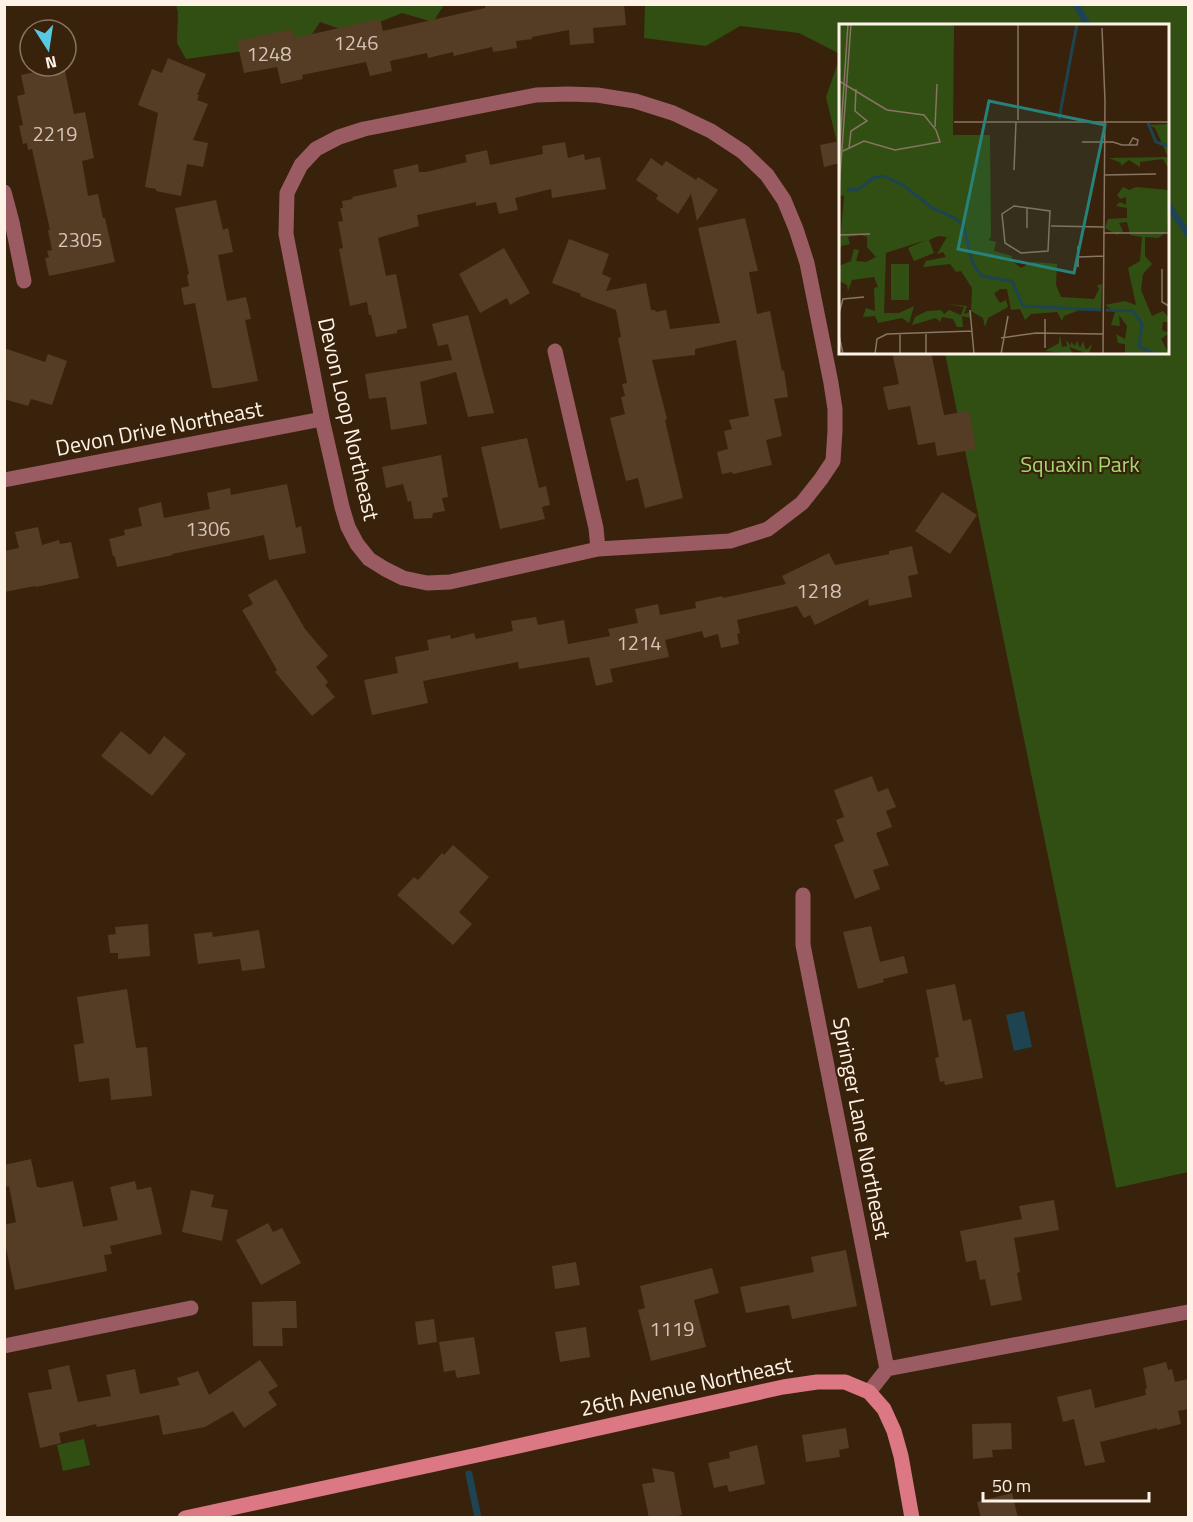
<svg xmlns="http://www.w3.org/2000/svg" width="1193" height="1522" viewBox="0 0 1193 1522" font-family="'Titillium Web',sans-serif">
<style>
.green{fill:#314f12}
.water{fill:#1e4451}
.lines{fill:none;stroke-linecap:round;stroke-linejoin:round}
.stream{stroke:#1e4451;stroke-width:7}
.building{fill:#553c25}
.street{stroke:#9a5c62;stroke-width:15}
.secondary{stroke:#db7883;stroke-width:15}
.labels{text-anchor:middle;stroke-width:4.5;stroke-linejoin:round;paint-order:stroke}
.number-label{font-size:20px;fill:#d4c4b6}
.street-label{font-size:22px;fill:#fef2e7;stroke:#39220b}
.park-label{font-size:22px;fill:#a1db70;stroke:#39220b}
.inset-river{fill:none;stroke:#1e4451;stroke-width:3}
.inset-road{fill:none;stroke:#887563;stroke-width:1.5}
.view{fill:#27827a;fill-opacity:0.15;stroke:#27827a;stroke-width:3}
.inset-edge{fill:none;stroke:#fef2e7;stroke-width:3}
</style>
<rect width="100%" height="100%" fill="#39220b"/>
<path class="green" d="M176 5H444L433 22 402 13 352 33 320 22 307 42 186 59 177 43 178 12Z
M645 5H1188V1172L1116 1188 945 353 1168 352V26H840V54L799 33 740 26 706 46 644 38Z
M840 57V147H838L826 97Z
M84 1439 90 1465 63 1471 57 1445Z"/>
<path class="water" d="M1024 1011 1032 1047 1014 1051 1006 1015Z"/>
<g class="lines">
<path class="stream" d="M1076 4 1088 26
M1168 205 1188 234
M469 1474 478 1518"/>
</g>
<path class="building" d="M485 4H624L626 25 593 28 594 43 570 45 569 30 532 37V39L516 41 517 48 493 52 492 47 454 56 453 52 428 58 427 53 390 61 392 71 370 76 366 62 302 75 303 79 281 84 277 67 244 73 237 41 292 29 294 38 380 19 383 31 485 8Z
M168 58 206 74 197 95H199L197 100 208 104 193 140 208 143 203 167 187 164 181 196 156 191V189L145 187 158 113 138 105 152 69 162 73Z
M64 66 74 114 85 112 94 158 82 161 88 196 98 194 103 218H105L115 262 49 276 45 258 49 257 47 251 52 250 48 230H50L32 149 28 150 27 143 23 144 19 126 23 125 17 96 25 94 21 75Z
M840 141V163L824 167 820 145Z
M565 142 568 158 584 154 585 160 600 157 606 189 552 198 551 189 515 198 518 210 499 214 496 202 476 206V202L417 215 419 226 378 238 386 276 396 274 407 328 397 330V333L376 337 371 315H369L367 302 350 306 339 249 343 248 338 222 343 221 340 208H343L342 201 353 199 352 197 397 187 393 170 418 164 419 172H426L467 162 465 155 487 150 490 165 543 154 542 146Z
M651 158 662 166 666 161 696 180 698 177 718 190 697 221 691 194 678 214 656 199 658 195 636 180Z
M216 200 223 230 228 228 233 252 218 255 227 301 246 297 251 319 245 320 258 381 220 388H212L195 303 184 305 181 288 189 286 187 275 189 274 175 208Z
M745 218 758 271 749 272 757 314 770 311 782 371 784 370 788 397 774 399 782 436 766 440 772 465 733 474 732 472 722 474 717 452 728 449 724 431 732 429 729 420 749 416 736 340 695 349V355L652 360 667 419 665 420 683 498 645 508 638 478 626 481 610 418 625 414 621 397 625 396 622 384 627 383 618 338 621 337 616 310 580 296 581 294 552 283 569 239 609 254 602 274 611 278 606 291 646 283 651 310H655L656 312 666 310 670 329 720 323 698 228Z
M504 248 530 293 510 305 507 298 480 313 459 274Z
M468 315 494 413 468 417 456 372 420 382 427 424 391 430 386 397 369 399 365 374 452 360 448 344 438 346 432 324Z
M4 348 45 362 48 354 67 361 52 405 31 399 28 406 4 399Z
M892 352H931L944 415 969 411 976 449 937 456 935 442 918 445 910 406 888 410 883 387 899 384Z
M527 438 539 488 546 486 550 505 542 507 545 519 500 529 481 447Z
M441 455 448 497 442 498 445 511 433 513 432 518 414 519 411 501 408 502 403 484 386 488 382 467Z
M287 484 296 528 301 526 306 553 269 560 264 535 172 554 173 555 117 567 115 557 113 556 109 539 125 535 124 530 142 526 138 508 161 502 164 518 210 509 207 493 230 488 231 495Z
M942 492 977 515 950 554 915 531Z
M38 527 42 545 59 540 60 544 71 542 79 578 36 587 35 586 4 592V551L19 548 15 532Z
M912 546 918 574 908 576 912 597 869 606 868 599 815 625 810 615 804 618 797 606 737 620 740 633 737 634 739 644 721 648 718 634 704 638 702 631 665 640 669 657 610 669 613 682 596 686 589 657 519 669 518 662 423 681 428 703 372 715 364 680 398 673 395 657 429 650 427 640 450 635 451 639 474 633 476 639 513 631 511 621 536 617 538 625 564 620 568 644 610 636 608 629 638 623 635 609 658 604 660 615 696 608 695 602 722 596 723 598 786 584 782 576 829 553 835 565 889 554V551Z
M276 579 305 629 328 656 316 667 328 682 325 685 335 697 312 716 275 672 277 670 242 610 253 604 248 595Z
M121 731 150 755 164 736 186 754 152 796 101 756Z
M872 776 878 792 888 788 896 807 886 811 892 827 876 833 889 865 873 870 880 889 855 899 834 845 844 841 836 820 844 817 834 790Z
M453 845 489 877 459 912 472 924 453 945 397 895 414 877 418 880 442 853 444 855Z
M148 924 150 956 118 959V953H110L108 935 116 934 115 927Z
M871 926 880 962 904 956 908 973 883 979 884 982 858 989 843 932Z
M259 930 265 968 242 971 240 959 198 964 194 934 212 932 213 937Z
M955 984 963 1021 971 1019 983 1078 945 1085 944 1081 940 1082 935 1058 939 1057 926 990Z
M127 989 136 1048 147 1047 152 1096 111 1100 109 1078 79 1082 74 1045 84 1043 77 997Z
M31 1159 37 1187H39L40 1188 73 1181 83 1227 118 1220 110 1187 135 1181 137 1190 151 1187 162 1234 110 1246 112 1254 104 1255 107 1271 15 1290 4 1239V1225L16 1222 9 1186 4 1187V1165Z
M191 1190 214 1195 211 1207 228 1210 222 1241 182 1232Z
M1054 1200 1059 1230 1014 1238 1020 1272 1017 1273 1022 1300 991 1306 985 1279 980 1280 976 1260 966 1262 960 1231 1022 1219 1019 1206Z
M268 1223 273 1232 282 1228 301 1263 261 1285 236 1240Z
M846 1250 857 1306 792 1319 789 1305 746 1313 740 1287 814 1272 811 1257Z
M576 1262 580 1285 555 1289 552 1266Z
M712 1268 719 1293 694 1300 706 1347 651 1361 638 1310 645 1308 640 1286Z
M284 1301H296L297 1328H282L283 1346H253L252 1302Z
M434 1319 437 1342 418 1345 415 1322Z
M586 1327 590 1357 560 1362 555 1332Z
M474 1337 480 1374 457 1378 455 1370 444 1372 439 1342Z
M260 1360 278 1386 268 1392 277 1405 244 1428 233 1411 205 1427 163 1435 159 1415 97 1427 96 1424 59 1433 61 1443 40 1448 28 1393 52 1389 48 1370 69 1365 78 1402 111 1396 106 1375 135 1369 140 1394 180 1385 177 1378 198 1371 209 1395Z
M1166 1362 1168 1370 1172 1369 1175 1382 1188 1379V1409L1178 1411 1181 1424 1157 1430V1428L1100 1442 1105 1462 1085 1466 1074 1419 1063 1422 1057 1397 1091 1389 1095 1408 1146 1395 1145 1389 1147 1388 1143 1368Z
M1011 1423 1012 1449 992 1450 993 1457 973 1459 972 1424Z
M846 1428 849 1448 839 1450 840 1457 806 1462 802 1435Z
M757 1445 765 1484 729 1492 727 1485 714 1488 708 1463 730 1458 729 1452Z
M652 1468 674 1472 682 1515 669 1518H649L642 1484 655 1482Z
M1012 1493 1018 1518H981L977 1502Z"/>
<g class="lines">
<path class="street" d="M568 94 597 95 635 101 673 113 711 131 743 152 767 175 784 200 796 229 807 263 831 383 835 409V431L833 461 821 479 802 503 768 529 730 541 598 549 450 582 427 583 403 578 385 569 369 559 357 544 348 527 342 507 322 419 286 234 287 193 301 165 316 149 339 137 364 129 536 95Z
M4 192 12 222 24 281
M555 351 596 528 598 549
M4 480 322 419
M803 895V945L887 1369
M4 1346 191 1308
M869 1392 887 1369 1188 1312"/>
<path class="secondary" d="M185 1518 482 1454 783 1387 817 1382H845L869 1392 884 1409 894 1431 901 1456 912 1518"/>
</g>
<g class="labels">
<g class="number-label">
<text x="356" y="50">1246</text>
<text x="269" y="61">1248</text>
<text x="55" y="141">2219</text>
<text x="80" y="247">2305</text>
<text x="208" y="536">1306</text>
<text x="819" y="598">1218</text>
<text x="639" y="650">1214</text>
<text x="672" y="1336">1119</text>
</g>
<g class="street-label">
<text transform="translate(349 419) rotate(77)" y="8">Devon Loop Northeast</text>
<text transform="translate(159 428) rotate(-11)" y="8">Devon Drive Northeast</text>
<text transform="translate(862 1128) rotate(79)" y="8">Springer Lane Northeast</text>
<text transform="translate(686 1386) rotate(-12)" y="8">26th Avenue Northeast</text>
</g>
<g class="park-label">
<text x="1080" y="472">Squaxin Park</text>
</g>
</g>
<g transform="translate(839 24)">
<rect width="330" height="330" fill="#39220b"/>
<path d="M0 0H115L114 111H151L152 213 149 216 157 218 155 227 173 232 172 236 182 244 193 238 218 240 217 261 222 273 255 275 260 265 258 261 263 260 262 287 243 285 225 292 223 297 218 288 192 290 186 296 181 285 172 286 168 265H161L155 270 161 279 167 276 169 283 149 294 146 303 144 294 132 287 133 264 122 247 117 248 111 240 84 243 87 237 107 233 104 228 98 230 108 213 99 212 90 216 95 229 75 237 69 224 87 216 47 229 45 289H60L75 282 70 299 63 294 39 299 36 292 24 293 27 284 36 287 35 264 39 263 35 253 13 256 9 267 8 261 0 257V242L12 237 15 225 20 226 17 237 27 238 37 233 28 223V213L22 211 9 213 11 220 2 222 0 232 5 172 0 171ZM330 100V146L324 135 301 138V143L290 136 282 142V139L270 134 329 133 316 104 310 101ZM284 163 290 166 297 163 330 166 328 208 319 214 306 213V232L313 240 304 250 302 266 313 292 324 287 330 294V298H324L323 306 330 309 322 315 330 330H286V320L279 319 277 310 286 315 288 302 280 291 281 302 272 301 276 288 266 281 286 277 297 281 289 244 301 237 303 213 291 211 288 198 280 199 284 207 278 211 266 204 269 195 288 194V184L277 182 281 178 287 181V173L281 175 278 171ZM52 240H70V276H52ZM109 280 128 282 125 290 131 288V294L123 292 124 303H118L114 295 103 293 101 298 97 294 73 301 76 293 88 287 102 286 105 290 110 286 122 291 125 283ZM221 310 223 323 228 322 227 316 232 322V318L236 322 238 317 241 324 244 317 247 326 253 320 250 330 230 323 234 330 206 327 220 319Z" fill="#314f12"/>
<path class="inset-river" d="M220 95 238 0M309 99 317 118 330 122M8 166 20 165 34 154 44 152 64 161 93 184 116 194 124 201 134 240 143 252 173 257 184 282 262 286M267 286 294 287 303 300 300 323 317 330"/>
<path class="inset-road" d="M179 0V96M263 4 266 77 264 330M0 57 48 86 85 91 97 106 101 118 56 126 25 117 4 127M115 98H330M96 103 98 60M243 118H274L283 121H298L299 116 294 114 290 121M10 124 12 107 28 97 16 87 17 65M0 135 9 0M175 146 177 98M266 151 317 150M0 166 12 0M175 182 211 187 209 227 182 229 166 219 163 190ZM188 184V204M212 202 265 203M265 209H330M0 211 31 210M239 222V243M240 233 265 232M323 245V278L330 282M131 286 135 330M0 289 4 275 25 273M206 295V324M61 310V330M0 311 4 330M162 314 197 309 264 310M36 330 38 315 48 310 133 307M87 330V310M162 330 169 292"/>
<path class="view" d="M150 77 266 101 235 249 119 225Z"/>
<rect width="330" height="330" class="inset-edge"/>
</g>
<rect width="1193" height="1522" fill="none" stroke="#fef2e7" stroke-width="12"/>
<g transform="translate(48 48) rotate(168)"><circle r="28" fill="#39220b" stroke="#887563" stroke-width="1.5"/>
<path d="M0-4.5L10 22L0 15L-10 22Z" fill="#57c9e2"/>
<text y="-9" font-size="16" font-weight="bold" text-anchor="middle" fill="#fef2e7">N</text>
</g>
<path d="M983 1492v9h166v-9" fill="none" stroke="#fef2e7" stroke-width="3"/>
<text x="992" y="1492" font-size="18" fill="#fef2e7" stroke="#39220b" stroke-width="4.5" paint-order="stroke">50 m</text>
</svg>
